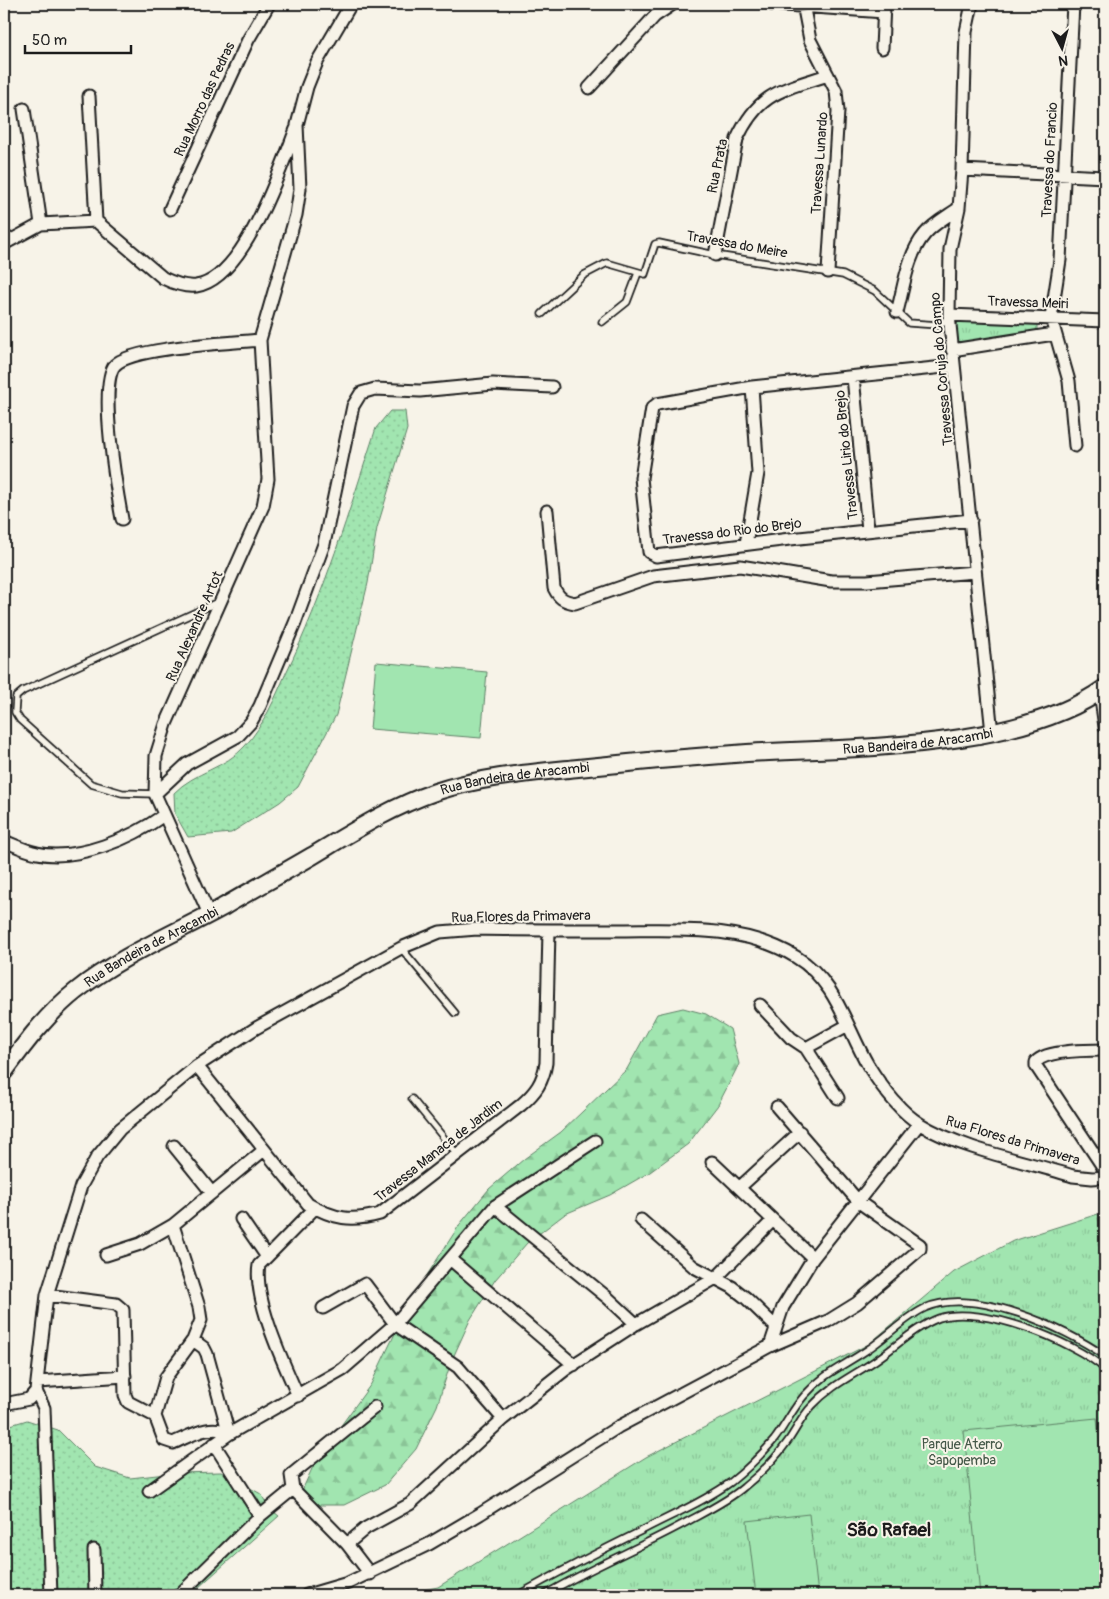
<svg xmlns="http://www.w3.org/2000/svg" width="1109" height="1599" viewBox="0 0 1109 1599" font-family="Pangolin,sans-serif">
<style>
.grass{fill:url(#grass-dots);stroke:#5e8066}
.forest{fill:url(#forest-firs);stroke:#5e8066}
.park{fill:url(#park-tufts);stroke:#5e8066}
.pitch{fill:#a1e5b0;stroke:#5e8066}
.lines{fill:none;stroke-linecap:round;stroke-linejoin:round}
.service-casing{stroke:#1c1c1c;stroke-width:9}
.minor-casing{stroke:#1c1c1c;stroke-width:15}
.secondary-casing{stroke:#1c1c1c;stroke-width:20}
.service{stroke:#f7f3e8;stroke-width:5.5}
.minor{stroke:#f7f3e8;stroke-width:11}
.secondary{stroke:#f7f3e8;stroke-width:16}
.labels{text-anchor:middle;stroke-width:4;stroke-linejoin:round;paint-order:stroke}
.street-label{font-size:14px;fill:#1c1c1c;stroke:#f7f3e8}
.park-label{font-size:14px;fill:#445848;stroke:#f7f3e8}
.district-label{font-size:19px;font-weight:bold;fill:#1c1c1c;stroke:#f7f3e8}
</style>
<defs>
<pattern id="grass-dots" width="8" height="8" patternUnits="userSpaceOnUse" patternTransform="scale(1.25)"><rect width="8" height="8" fill="#a1e5b0"/><path d="M2 2h.1M6 6h.1" fill="none" stroke="#8ac497" stroke-width="1.8" stroke-linecap="round"/></pattern>
<pattern id="forest-firs" width="22" height="20" patternUnits="userSpaceOnUse" patternTransform="scale(1.25)"><rect width="22" height="20" fill="#a1e5b0"/><path d="M5 1l3.5 6h-7zM16 11l3.5 6h-7z" fill="#8ac497"/></pattern>
<pattern id="park-tufts" width="24" height="20" patternUnits="userSpaceOnUse" patternTransform="scale(1.25)"><rect width="24" height="20" fill="#a1e5b0"/><path d="M3 7l-1-3M5 7V3M7 7l1-3M15 17l-1-3M17 17v-4M19 17l1-3" fill="none" stroke="#8ac497"/></pattern>
</defs>
<rect width="100%" height="100%" fill="#f7f3e8"/>
<filter id="ink" filterUnits="userSpaceOnUse"><feTurbulence type="fractalNoise" baseFrequency=".02" numOctaves="2"/><feDisplacementMap in="SourceGraphic" scale="10" xChannelSelector="R" yChannelSelector="G"/><feConvolveMatrix kernelMatrix="1 2 1 2 8 2 1 2 1" color-interpolation-filters="sRGB"/></filter>
<g filter="url(#ink)">
<path class="grass" d="M390 411H405L407 429 377 528 368 583 336 715 298 787 280 802 231 833 188 837 175 814 174 793C194 772 226 768 245 746 264 725 275 698 286 673 324 595 349 511 376 428Z
M27 1420 58 1430 95 1467 130 1478 175 1473 221 1472 261 1494 269 1508 279 1516 190 1595H4V1427Z"/>
<path class="forest" d="M683 1008 706 1014 730 1029 739 1064 718 1105 688 1144 650 1172 610 1195 565 1214 527 1243 495 1280 470 1320 451 1362 437 1406 416 1449 385 1485 344 1505H308L299 1497 316 1460 371 1384 411 1300 460 1224 489 1189 524 1159 561 1132 627 1069 657 1014Z"/>
<path class="park" d="M1037 319V333L958 344 956 326 959 321Z
M1098 1214 1105 1222V1595H398L438 1587 646 1457 869 1344 954 1272 1013 1241Z"/>
<path class="pitch" d="M376 662 487 672 481 738 370 729Z
M1097 1418 1105 1501V1595H980L964 1431Z
M809 1514 818 1595H756L747 1521Z"/>
<g class="lines">
<g class="service-casing">
<path id="service" d="M542 314 584 275 607 263 645 274 655 244 659 243 715 255 843 275 875 291 909 323 938 325 944 322 949 316
M602 322 627 302 638 273
M155 794 122 793 91 784 20 720 15 712 16 697 23 691 220 601
M401 948 455 1013
M412 1099 457 1154
M518 1595C559 1572 602 1550 645 1529 674 1514 705 1501 731 1482 746 1470 761 1455 774 1440 785 1426 792 1410 804 1396 825 1372 842 1367 867 1350 887 1337 904 1318 925 1308 974 1286 1065 1328 1105 1356
M544 1595C591 1567 644 1546 692 1519 709 1510 729 1500 744 1487 760 1474 776 1458 788 1441 796 1430 802 1416 812 1406 831 1385 853 1376 876 1360 897 1346 915 1327 939 1318 981 1304 1073 1341 1105 1369"/>
</g>
<g class="minor-casing">
<path id="minor" d="M771 4 884 12
M803 4 810 40 836 91 838 111 828 272
M972 4 966 32 962 170 959 208 950 249 949 315 992 733
M1073 4 1060 260 1051 318 1069 381 1075 446
M882 48 884 4
M589 88 655 16 673 4
M89 96 96 221
M24 109 41 224
M962 170 1105 177
M170 209 248 40 269 4
M4 244 41 224 96 221 163 278C173 283 184 287 196 286 244 279 280 170 296 129
M715 255 737 139C759 92 782 90 828 75
M897 312C904 287 907 255 925 234 933 224 948 216 959 208
M949 315 1105 321
M952 350 1054 334
M954 366 752 387 657 404 652 408 641 478 649 552 656 556 790 539 971 520
M853 377 868 530
M547 511 554 588C559 598 563 601 575 603L653 576 740 566 831 581H867L975 572
M122 519C117 492 98 384 115 365 132 347 232 343 260 340
M746 544 758 473 752 387
M1100 692 1105 727
M155 794 187 764 238 736 251 722 260 706 295 623 324 544 353 406 361 393 375 389 420 391 493 384 552 387
M4 841C14 845 26 851 37 853 77 862 132 838 164 815
M209 914 155 794 156 756 166 724 263 506 268 479 260 340 296 215 300 189 297 125 307 87 317 62 351 4
M760 1005 791 1038 806 1048
M1105 1050C1090 1050 1046 1050 1036 1062V1066L1105 1170
M197 1066 308 1204C334 1219 351 1222 380 1214L521 1105C536 1092 543 1082 546 1063L549 930
M838 1098 806 1048 848 1025
M174 1146 212 1193
M712 1162 813 1258
M740 1187 800 1132
M495 1206 608 1298 636 1324
M241 1219 267 1257
M641 1220 694 1267 732 1287 746 1298 776 1327
M173 1225 199 1307 201 1320 193 1340
M106 1255 140 1244 173 1225 264 1150
M450 1259 395 1324 458 1367 503 1419
M47 1295 116 1304 123 1310 125 1395 128 1402 155 1416 164 1440 173 1443C190 1436 212 1422 229 1434L149 1491
M770 1346 783 1307 813 1258 919 1124
M574 1365 450 1259 495 1206 595 1141
M38 1382 125 1376
M36 1391 44 1408 51 1595
M298 1396C284 1364 253 1299 259 1265L315 1208
M4 1404 29 1399 36 1391 47 1295 81 1186 97 1157 120 1129 197 1066 256 1028 401 948 440 932 477 929C523 930 570 930 616 930 676 930 742 924 796 957 836 981 846 1027 868 1065 881 1086 899 1111 920 1124 960 1149 1028 1162 1073 1176L1092 1178 1105 1177
M375 1407 291 1475 293 1489 347 1544 366 1528 410 1504 503 1419 565 1370 636 1324 716 1278 773 1220
M155 1416 166 1377 193 1340 204 1348 207 1354 229 1434 343 1369 395 1324 365 1284 323 1308
M214 1444 260 1516
M347 1544 370 1574
M94 1550 95 1595
M179 1595 260 1516 293 1489
M307 1595 348 1583 429 1544 480 1514 618 1427 770 1346 828 1321 857 1303 920 1249V1245L859 1202 777 1107"/>
</g>
<g class="secondary-casing">
<g id="secondary">
<path id="s1" d="M4 1072C25 1043 48 1013 76 991 120 956 174 934 223 907 252 890 283 873 312 856 352 832 391 807 435 792 481 777 530 773 578 768 634 762 690 757 747 753 852 747 1017 751 1105 688"/>
</g>
</g>
<use href="#service" class="service"/>
<use href="#minor" class="minor"/>
<use href="#secondary" class="secondary"/>
</g>
</g>
<g class="labels">
<g class="street-label">
<text transform="translate(204 99) rotate(-65)" y="5">Rua Morro das Pedras</text>
<text transform="translate(1049 160) rotate(-87)" y="5">Travessa do Francio</text>
<text transform="translate(819 163) rotate(-86)" y="5">Travessa Lunardo</text>
<text transform="translate(717 166) rotate(-78)" y="5">Rua Prata</text>
<text transform="translate(737 244) rotate(10)" y="5">Travessa do Meire</text>
<text transform="translate(1028 302) rotate(2)" y="5">Travessa Meiri</text>
<text transform="translate(941 369) rotate(-95)" y="5">Travessa Coruja do Campo</text>
<text transform="translate(846 455) rotate(-96)" y="5">Travessa Lirio do Brejo</text>
<text transform="translate(732 531) rotate(-7)" y="5">Travessa do Rio do Brejo</text>
<text transform="translate(194 626) rotate(-66)" y="5">Rua Alexandre Artot</text>
<text dy="5" stroke="none"><textPath href="#s1" startOffset="1006">Rua Bandeira de Aracambi</textPath></text>
<text dy="5" stroke="none"><textPath href="#s1" startOffset="601">Rua Bandeira de Aracambi</textPath></text>
<text transform="translate(521 916) rotate(-1)" y="5">Rua Flores da Primavera</text>
<text dy="5" stroke="none"><textPath href="#s1" startOffset="196">Rua Bandeira de Aracambi</textPath></text>
<text transform="translate(1013 1140) rotate(17)" y="5">Rua Flores da Primavera</text>
<text transform="translate(438 1150) rotate(-38)" y="5">Travessa Manaca de Jardim</text>
</g>
<g class="park-label">
<text x="962" y="1449">Parque Aterro<tspan x="962" dy="16">Sapopemba</tspan></text>
</g>
<g class="district-label">
<text x="889" y="1536">São Rafael</text>
</g>
</g>
<rect width="1109" height="1599" fill="none" stroke="#f7f3e8" stroke-width="20"/>
<rect x="10" y="10" width="1089" height="1579" fill="none" stroke="#1c1c1c" stroke-width="2" filter="url(#ink)"/>
<g transform="translate(1062 48) rotate(174)" stroke="#f7f3e8" stroke-width="4" paint-order="stroke">
<path d="M0-4L9 19L0 12L-9 19Z" fill="#1c1c1c"/>
<text y="-8" font-size="14" font-weight="bold" text-anchor="middle" fill="#1c1c1c">N</text>
</g>
<path d="M25 45v8h106v-8" fill="none" stroke="#1c1c1c" stroke-width="2.5"/>
<text x="32" y="45" font-size="15" fill="#1c1c1c" stroke="#f7f3e8" stroke-width="4" paint-order="stroke">50 m</text>
</svg>
